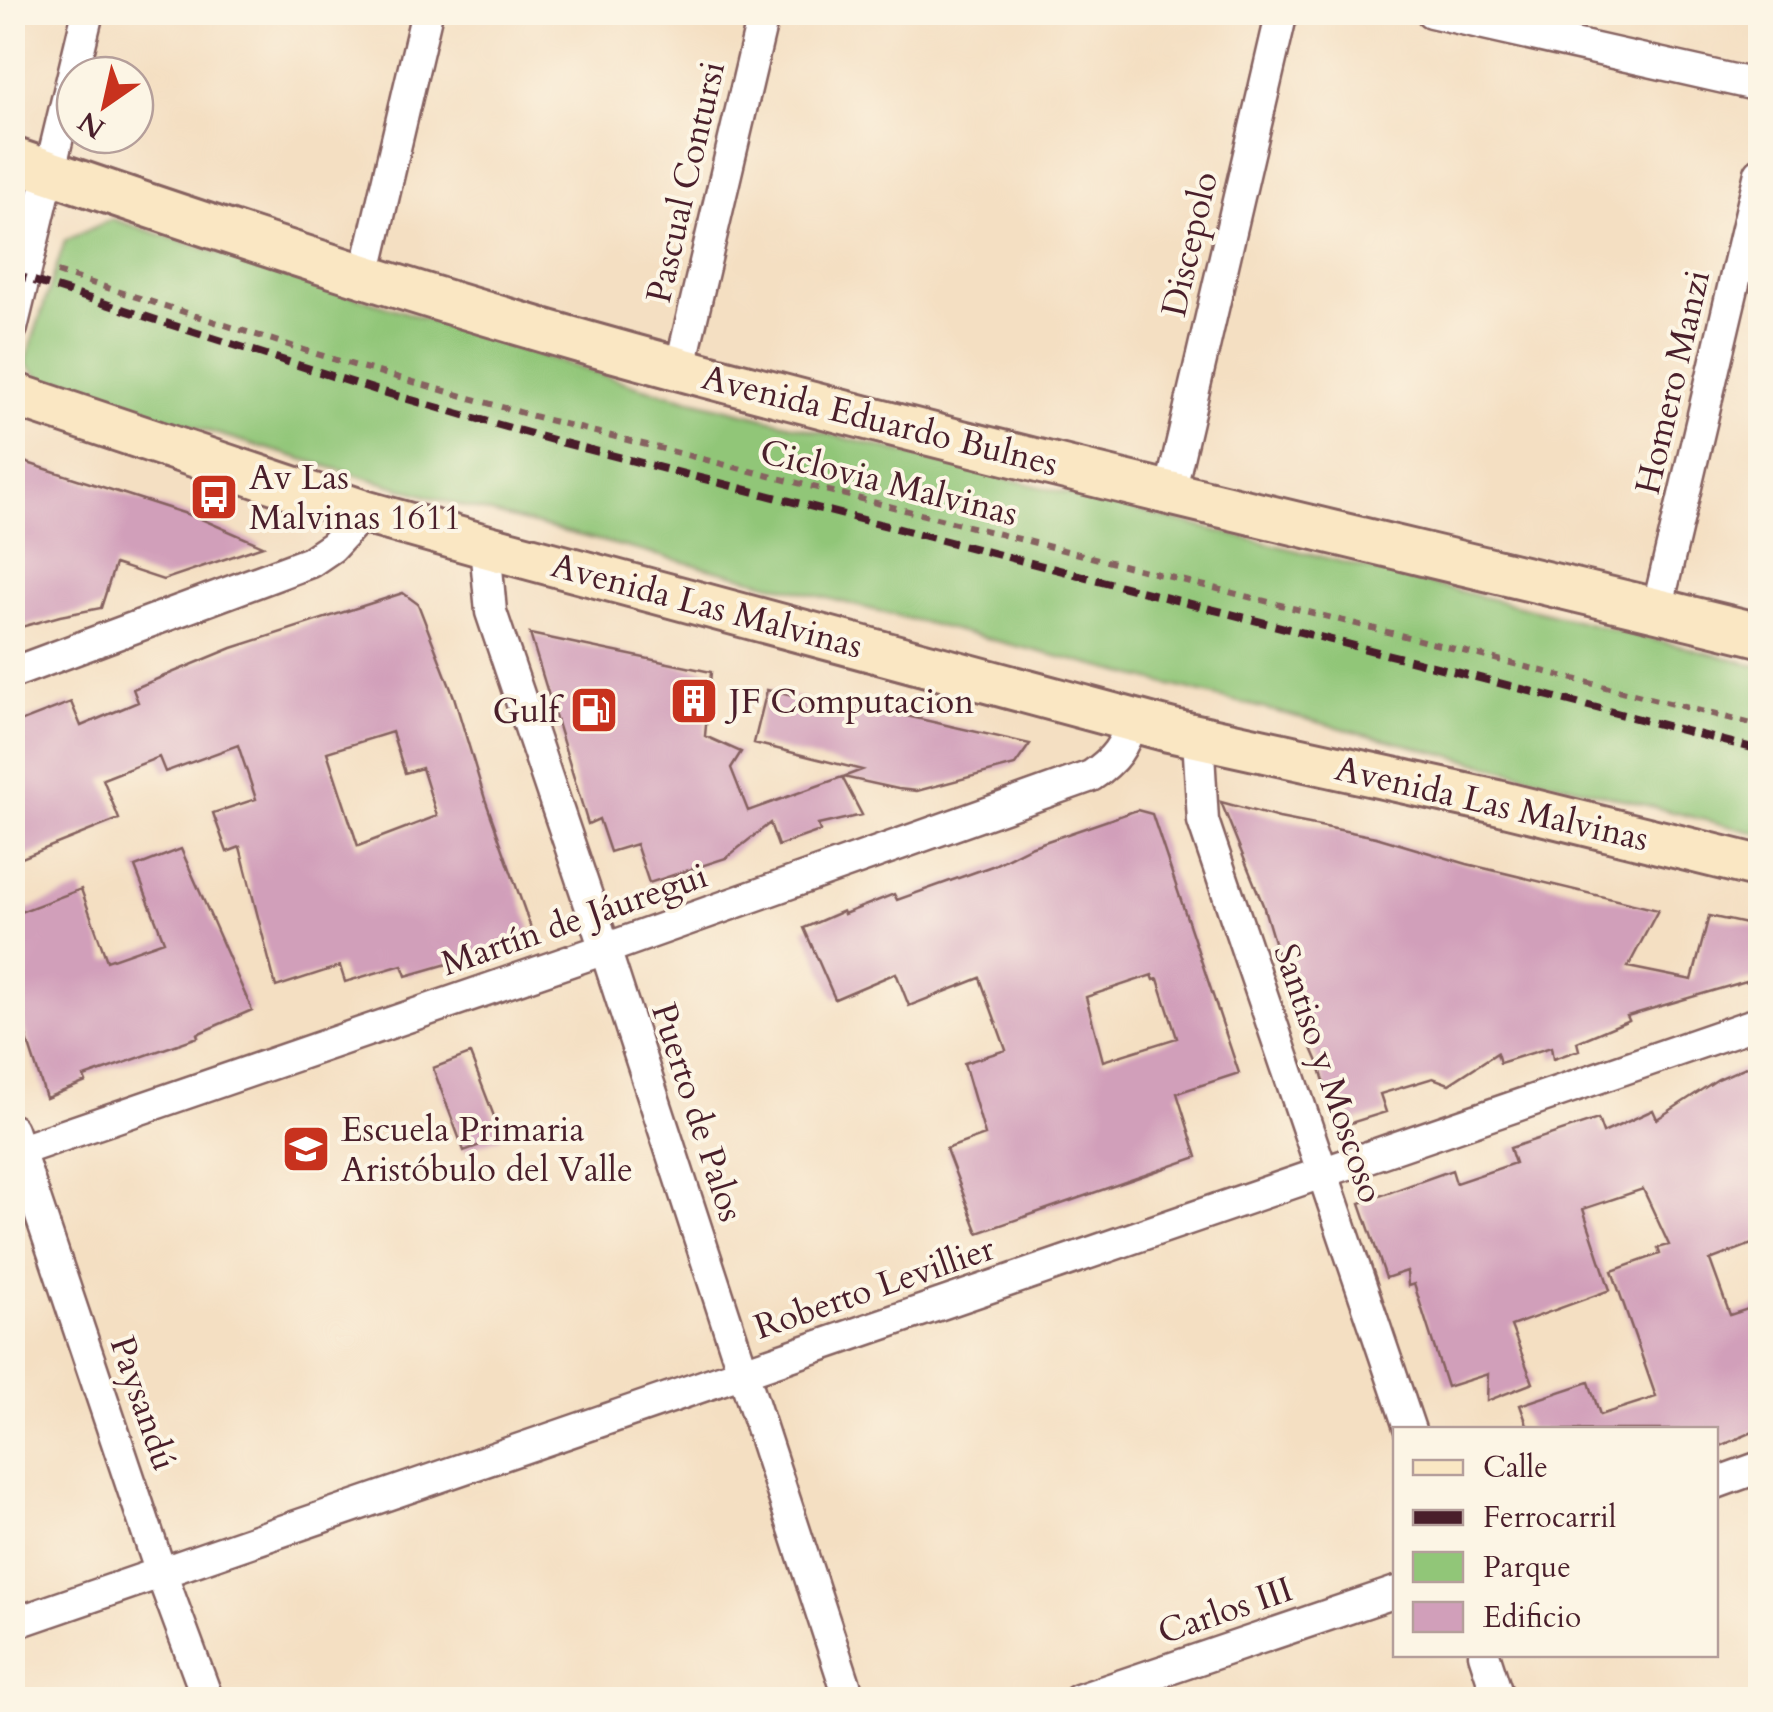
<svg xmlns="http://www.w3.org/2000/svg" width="1773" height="1712" viewBox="0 0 1773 1712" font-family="Cardo,serif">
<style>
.green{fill:#91c678;stroke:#6e7252;stroke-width:2.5}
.building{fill:#d19fba;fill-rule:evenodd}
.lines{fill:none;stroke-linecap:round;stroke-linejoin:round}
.street-casing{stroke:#866260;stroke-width:35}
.secondary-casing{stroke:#866260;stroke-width:48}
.path{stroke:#866260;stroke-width:6;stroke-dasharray:8 8;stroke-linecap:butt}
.street{stroke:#fff;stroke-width:30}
.secondary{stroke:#fae7c3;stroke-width:42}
.rail{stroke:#4a1f2b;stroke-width:8;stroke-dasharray:15 8;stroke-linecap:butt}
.labels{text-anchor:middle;stroke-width:8;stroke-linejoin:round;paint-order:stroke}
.street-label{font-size:35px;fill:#4a1f2b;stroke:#fcf5e5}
.poi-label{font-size:35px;fill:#4a1f2b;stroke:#fcf5e5;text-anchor:start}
</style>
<rect width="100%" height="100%" fill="#fcf5e5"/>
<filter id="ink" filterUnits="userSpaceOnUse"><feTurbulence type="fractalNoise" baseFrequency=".01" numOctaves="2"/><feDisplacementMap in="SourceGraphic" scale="20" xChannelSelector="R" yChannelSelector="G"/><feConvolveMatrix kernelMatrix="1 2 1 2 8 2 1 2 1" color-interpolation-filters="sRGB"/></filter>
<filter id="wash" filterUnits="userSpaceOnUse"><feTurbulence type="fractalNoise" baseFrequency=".0048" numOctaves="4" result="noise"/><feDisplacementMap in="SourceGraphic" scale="40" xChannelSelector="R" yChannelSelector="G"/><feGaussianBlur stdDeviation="2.25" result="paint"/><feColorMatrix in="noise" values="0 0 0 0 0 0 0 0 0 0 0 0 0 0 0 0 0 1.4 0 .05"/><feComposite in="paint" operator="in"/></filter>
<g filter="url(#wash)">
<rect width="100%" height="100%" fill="#f4dfc2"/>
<path class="green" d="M112 219 640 387 1760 666V834L451 503 45 383 25 363 65 241Z"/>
<g id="blocks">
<path class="building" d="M12 458 199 518 263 546 163 580 115 564 101 608 60 616 18 628 12 581Z
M403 593 418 604 454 697 485 799 531 928 522 936 475 956 406 976 402 965 345 982 340 966 276 987 240 847 227 852 213 813 256 799 238 745 165 772 159 757 103 779 119 819 12 862V725L71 702 81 726 138 702 133 689 232 648ZM392 732 405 773 422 768 437 816 358 846 327 752Z
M530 634 711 672 705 736 741 752 731 768 748 811 842 777 862 815 818 825 820 831 778 846 770 823 726 858 649 883 636 844 610 852 599 819 588 824Z
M767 690 827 704 858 705 1030 744 1015 765 917 791 898 789 843 777 862 770 754 743Z
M1221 802 1279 818 1376 837 1467 864 1658 910 1628 967 1692 980 1709 916 1760 927V977L1627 1016 1629 1020 1577 1042 1579 1050 1553 1059 1551 1047 1500 1063 1497 1053 1449 1084 1433 1078 1380 1094 1386 1112 1338 1127 1318 1062 1292 1002 1263 905Z
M1137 810 1152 814 1239 1073 1177 1093 1197 1157 978 1233 946 1149 985 1135 964 1063 1006 1050 980 978 909 1006 896 973 835 999 804 928 843 911 844 914 894 894 897 900 992 866 1030 847ZM1152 975 1154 980 1158 979 1177 1038 1103 1061 1086 997Z
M181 849 252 1010 197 1034 198 1037 84 1077 86 1082 46 1098 12 992V915L81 889 107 961 164 941 135 867Z
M470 1054 502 1137 464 1151 433 1068Z
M1760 1061V1241L1710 1260 1730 1315 1760 1305V1429L1716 1448V1430H1529L1520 1405 1589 1382 1600 1415 1656 1397 1612 1271 1660 1254 1658 1248 1669 1245 1643 1189 1583 1209 1610 1290 1511 1326 1533 1383 1487 1401 1488 1374 1447 1387 1414 1284 1408 1286 1407 1271 1386 1278 1360 1203 1452 1170 1456 1183 1515 1163 1510 1148 1598 1119 1603 1133 1653 1110 1657 1119 1718 1079Z"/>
</g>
</g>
<g filter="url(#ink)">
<use href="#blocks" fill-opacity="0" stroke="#866260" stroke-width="2.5"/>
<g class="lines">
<g class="street-casing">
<path id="street" d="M1431 12 1760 86
M365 276 427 12
M12 328 88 12
M680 369 764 12
M1170 493 1282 12
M485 546 491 612 605 949 850 1700
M1657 610 1760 173
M12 673 310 562 332 547 364 512
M1198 737 1203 821 1410 1430
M12 1130 161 1573 208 1700
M12 1153 605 949 1091 776C1115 760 1124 747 1132 720
M1716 1483 1760 1467
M12 1624 1760 1022
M1484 1654 1499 1700
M1078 1700 1396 1592"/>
</g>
<g class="secondary-casing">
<path id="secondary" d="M12 159C233 235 456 309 681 369 1039 466 1401 547 1760 635
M12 394 364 512 485 546 1169 730 1497 802 1760 867"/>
</g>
<path class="path" d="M57 272 336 360 544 419 1760 726"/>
<use href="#street" class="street"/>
<use href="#secondary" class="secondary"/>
<path class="rail" d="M12 274 376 390 556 441 1760 750"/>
</g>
</g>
<defs>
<g id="bus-square" transform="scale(2.5)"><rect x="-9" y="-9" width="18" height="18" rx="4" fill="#c8321e" stroke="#fcf5e5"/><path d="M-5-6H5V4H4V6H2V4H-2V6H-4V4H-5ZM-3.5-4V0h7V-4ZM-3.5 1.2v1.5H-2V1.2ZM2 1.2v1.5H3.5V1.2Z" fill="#fff"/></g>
<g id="building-square" transform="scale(2.5)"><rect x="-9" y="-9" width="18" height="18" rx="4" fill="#c8321e" stroke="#fcf5e5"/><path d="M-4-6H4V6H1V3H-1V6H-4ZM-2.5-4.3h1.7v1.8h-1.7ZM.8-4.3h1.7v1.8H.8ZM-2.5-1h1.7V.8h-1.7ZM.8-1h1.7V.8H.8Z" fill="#fff"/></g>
<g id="fuel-square" transform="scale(2.5)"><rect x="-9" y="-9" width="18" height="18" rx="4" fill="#c8321e" stroke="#fcf5e5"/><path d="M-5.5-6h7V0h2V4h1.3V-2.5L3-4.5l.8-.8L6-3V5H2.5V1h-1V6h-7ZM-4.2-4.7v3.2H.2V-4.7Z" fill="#fff"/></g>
<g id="school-square" transform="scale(2.5)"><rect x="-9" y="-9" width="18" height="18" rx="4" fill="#c8321e" stroke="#fcf5e5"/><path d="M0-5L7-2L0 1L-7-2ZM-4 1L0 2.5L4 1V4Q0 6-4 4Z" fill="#fff"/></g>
</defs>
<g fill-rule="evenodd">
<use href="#bus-square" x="214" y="497"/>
<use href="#building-square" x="694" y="701"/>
<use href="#fuel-square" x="594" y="710"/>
<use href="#school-square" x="306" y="1149"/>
</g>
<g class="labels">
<g class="street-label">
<text transform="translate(685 182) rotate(-77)" y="12">Pascual Contursi</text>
<text transform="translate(1189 244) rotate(-77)" y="12">Discepolo</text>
<text transform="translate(1672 382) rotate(-77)" y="12">Homero Manzi</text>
<text transform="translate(880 420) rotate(14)" y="12">Avenida Eduardo Bulnes</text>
<text transform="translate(889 482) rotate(14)" y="12">Ciclovia Malvinas</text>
<text transform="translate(707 605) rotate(15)" y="12">Avenida Las Malvinas</text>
<text transform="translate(1492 803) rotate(13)" y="12">Avenida Las Malvinas</text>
<text transform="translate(574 919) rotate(-19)" y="12">Martín de Jáuregui</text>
<text transform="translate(1329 1073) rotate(71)" y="12">Santiso y Moscoso</text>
<text transform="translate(698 1112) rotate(72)" y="12">Puerto de Palos</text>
<text transform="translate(874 1287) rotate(-19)" y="12">Roberto Levillier</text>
<text transform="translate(144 1403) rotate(71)" y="12">Paysandú</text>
<text transform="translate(1225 1610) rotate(-19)" y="12">Carlos III</text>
</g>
<g class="poi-label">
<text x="249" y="489">Av Las<tspan x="249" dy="40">Malvinas 1611</tspan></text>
<text x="729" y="713">JF Computacion</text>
<text x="559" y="722" text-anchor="end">Gulf</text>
<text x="341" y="1141">Escuela Primaria<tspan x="341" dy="40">Aristóbulo del Valle</tspan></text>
</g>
</g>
<rect width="1773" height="1712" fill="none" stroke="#fcf5e5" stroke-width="50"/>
<rect x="1393" y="1427" width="325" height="230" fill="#fcf5e5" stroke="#b59f9b" stroke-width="2.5"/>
<rect x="1413" y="1460" width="50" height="15" fill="#fae7c3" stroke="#b59f9b" stroke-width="2.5"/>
<text x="1483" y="1477" font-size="30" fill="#4a1f2b">Calle</text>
<rect x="1413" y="1510" width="50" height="15" fill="#4a1f2b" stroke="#b59f9b" stroke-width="2.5"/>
<text x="1483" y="1527" font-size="30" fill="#4a1f2b">Ferrocarril</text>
<rect x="1413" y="1552" width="50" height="30" fill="#91c678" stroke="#b59f9b" stroke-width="2.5"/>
<text x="1483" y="1577" font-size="30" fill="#4a1f2b">Parque</text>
<rect x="1413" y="1602" width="50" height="30" fill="#d19fba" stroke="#b59f9b" stroke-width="2.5"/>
<text x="1483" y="1627" font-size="30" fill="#4a1f2b">Edificio</text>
<g transform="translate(105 105) rotate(214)"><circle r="48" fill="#fcf5e5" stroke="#b59f9b" stroke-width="2.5"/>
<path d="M0-8L18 38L0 25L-18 38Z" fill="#c8321e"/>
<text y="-15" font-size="28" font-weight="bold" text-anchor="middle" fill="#4a1f2b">N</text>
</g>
</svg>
